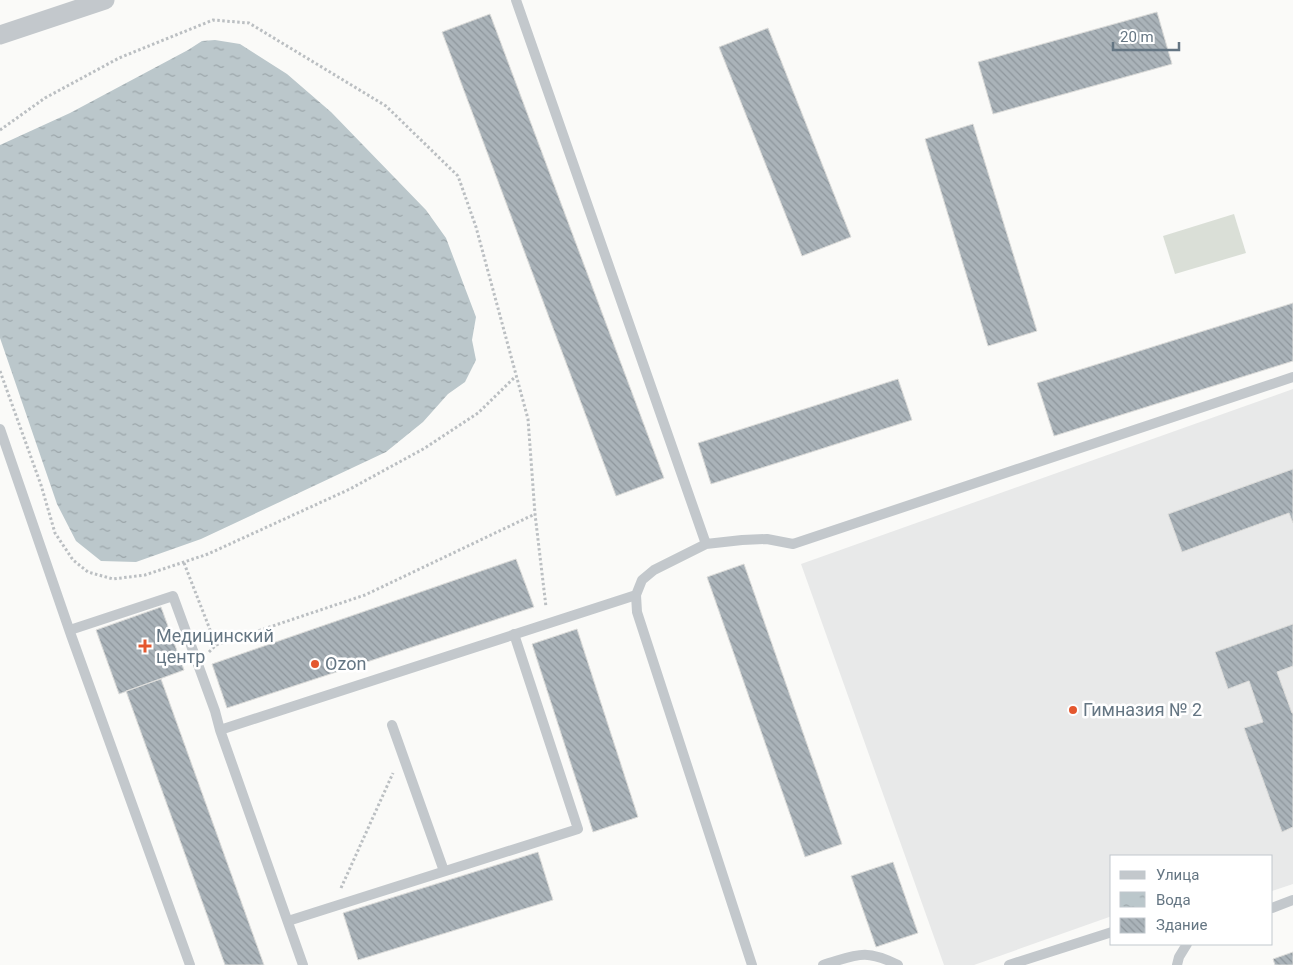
<svg xmlns="http://www.w3.org/2000/svg" width="1293" height="965" viewBox="0 0 1293 965" font-family="Roboto,sans-serif">
<style>
.built{fill:#e8e9e9}
.grass{fill:#dadfd7}
.water{fill:url(#water-ripples)}
.building{fill:url(#building-back-hatch);stroke:#dcdcda}
.lines{fill:none;stroke-linecap:round;stroke-linejoin:round}
.path{stroke:#bbbfc2;stroke-width:3;stroke-dasharray:2.5 2.5;stroke-linecap:butt}
.lane{stroke:#c3c8cc;stroke-width:10}
.street{stroke:#c3c8cc;stroke-width:19}
.poi-dot{fill:#e4572e;stroke:#fff;stroke-width:2}
.labels{text-anchor:middle;stroke-width:5;stroke-linejoin:round;paint-order:stroke}
.poi-label{font-size:18px;fill:#657683;stroke:#fff;text-anchor:start}
</style>
<defs>
<pattern id="water-ripples" width="26" height="14" patternUnits="userSpaceOnUse" patternTransform="scale(1.25)"><rect width="26" height="14" fill="#bbc7cb"/><path d="M2 4q2-2 4 0t4 0M15 11q2-2 4 0t4 0" fill="none" stroke="#9ca6aa"/></pattern>
<pattern id="building-back-hatch" width="6" height="6" patternUnits="userSpaceOnUse" patternTransform="scale(1.25)"><rect width="6" height="6" fill="#aab3b9"/><path d="M-1 5l2 2M0 0l6 6M5-1l2 2" fill="none" stroke="#8e969c"/></pattern>
</defs>
<rect width="100%" height="100%" fill="#fafaf8"/>
<path class="built" d="M1293 389V884L1272 891V856H1112V916L974 965H944L801 564Z"/>
<path class="grass" d="M1234 214 1246 253 1175 274 1163 236Z"/>
<path class="water" d="M215 40 240 44 287 74 331 112 426 210 446 238 476 317 472 340 476 360 465 382 448 394 423 422 386 452 201 539 136 562 101 561 76 541 57 504 0 338V145L70 113 188 50 202 41Z"/>
<path class="building" d="M1157 12 1172 64 993 114 978 62Z
M490 14 664 478 616 496 442 32Z
M768 28 851 237 802 256 719 47Z
M973 124 1037 331 988 346 925 139Z
M1293 303V361L1054 436 1037 383Z
M898 379 912 420 711 484 698 443Z
M1293 469V523L1289 513 1182 552 1168 514Z
M516 559 534 607 227 708 212 664Z
M744 564 842 844 805 857 707 577Z
M161 607 184 670 119 694 96 630Z
M1293 624V666L1277 672 1292 713H1293V827L1282 832 1244 728 1263 722 1249 681 1228 689 1215 652Z
M577 629 638 817 593 832 532 644Z
M161 679 264 965H225L126 691Z
M538 852 553 900 358 960 343 913Z
M893 862 918 933 876 947 851 876Z
M1293 952V965H1275L1273 959Z"/>
<g class="lines">
<path class="path" d="M0 130 45 98 119 58 213 20 249 23 386 106 458 176 476 227 528 419 535 514 546 607
M0 371 41 485 55 533 73 560 88 572 113 579 145 575 208 554 350 489 425 448 478 413 515 377
M184 563 216 645
M209 652 216 645 365 595 535 514
M341 888 393 773"/>
<path class="lane" d="M516 0 706 544
M0 429 71 635 190 965
M70 630 173 596 215 711 220 730
M392 725 444 871
M1272 908 1293 900
M288 921 578 829 514 634
M303 965 220 730 636 595
M752 965 637 612 636 595 642 580 654 570 706 544 742 540 767 539 793 544 1293 377
M823 965C857 955 864 948 898 965
M1009 965 1112 932
M1177 965 1179 957 1187 944"/>
<path class="street" d="M0 35 105 0"/>
</g>
<g class="poi-dot">
<path d="M142.5 638.5h5v5h5v5h-5v5h-5v-5h-5v-5h5z"/>
<circle cx="315" cy="664" r="5"/>
<circle cx="1073" cy="710" r="5"/>
</g>
<g class="labels">
<g class="poi-label">
<text x="156" y="642">Медицинский<tspan x="156" dy="21">центр</tspan></text>
<text x="325" y="670">Ozon</text>
<text x="1083" y="716">Гимназия № 2</text>
</g>
</g>
<rect x="1110" y="855" width="162" height="90" fill="#ffffff" stroke="#c1c8cd"/>
<rect x="1120" y="871" width="25" height="8" fill="#c3c8cc" stroke="#c1c8cd"/>
<text x="1156" y="880" font-size="15" fill="#657683">Улица</text>
<rect x="1120" y="892" width="25" height="15" fill="url(#water-ripples)" stroke="#c1c8cd"/>
<text x="1156" y="905" font-size="15" fill="#657683">Вода</text>
<rect x="1120" y="918" width="25" height="15" fill="url(#building-back-hatch)" stroke="#c1c8cd"/>
<text x="1156" y="930" font-size="15" fill="#657683">Здание</text>
<path d="M1113 42v8h66v-8" fill="none" stroke="#657683" stroke-width="2.5"/>
<text x="1120" y="42" font-size="15" fill="#657683" stroke="#ffffff" stroke-width="4" paint-order="stroke">20 m</text>
</svg>
